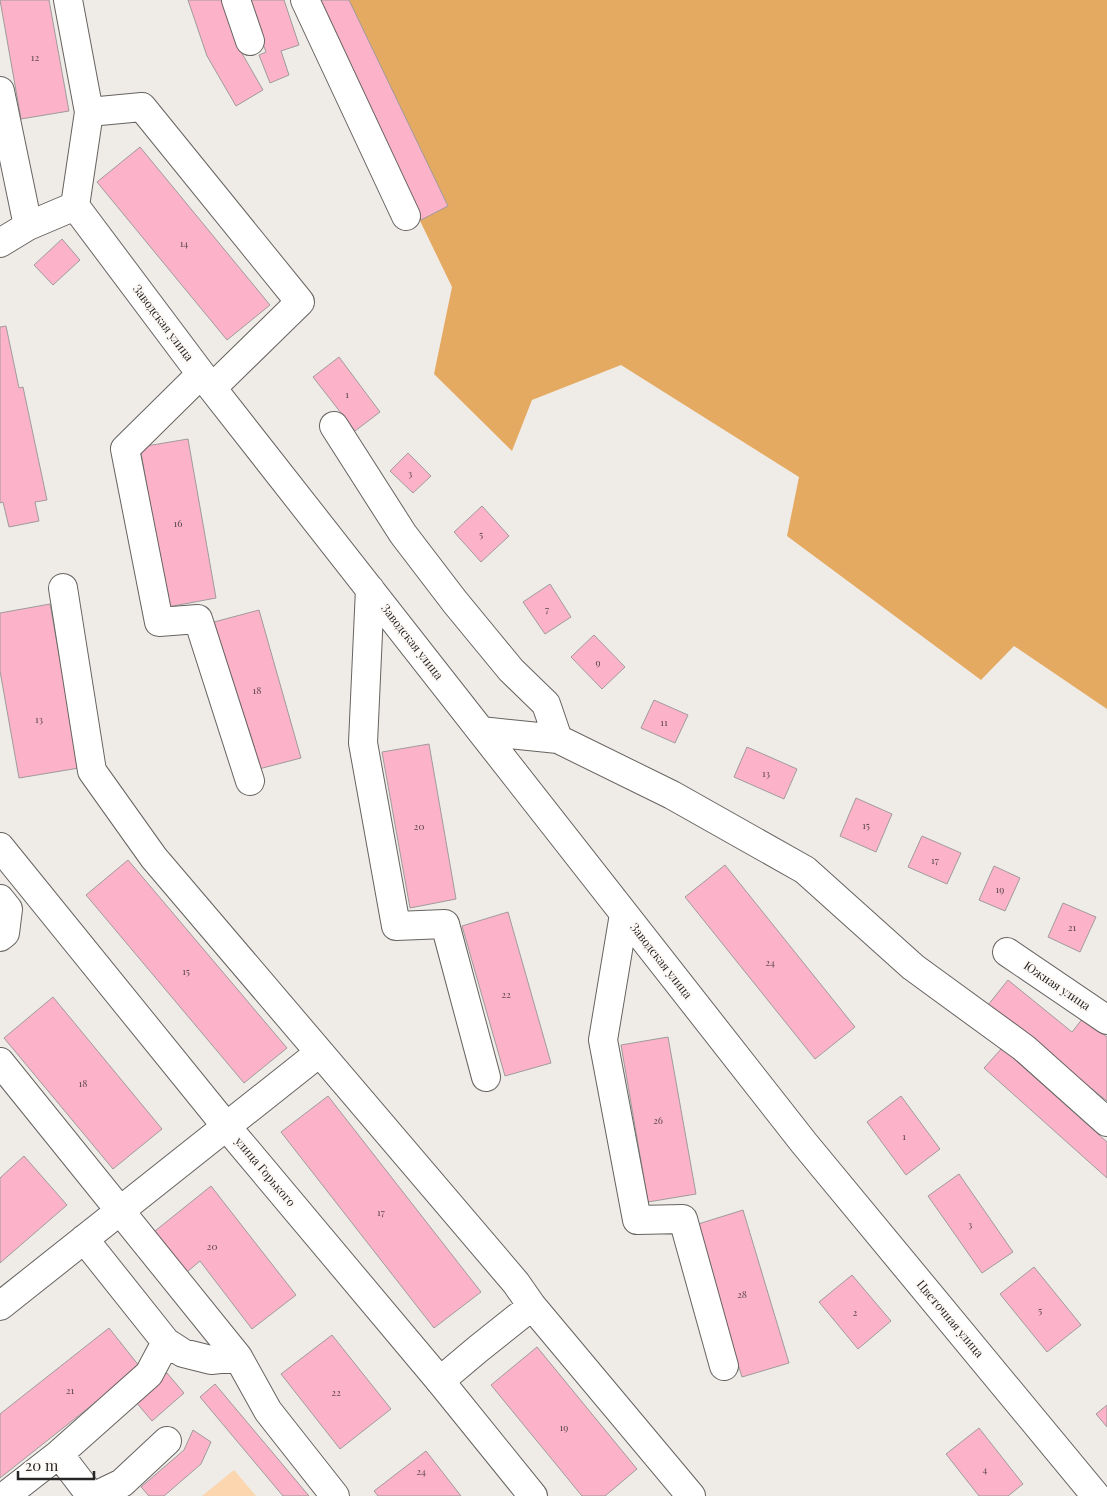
<svg xmlns="http://www.w3.org/2000/svg" width="1107" height="1496" viewBox="0 0 1107 1496" font-family="'Playfair Display',serif">
<style>
.green{fill:#fbd6ae}
.forest{fill:#e5aa62}
.building{fill:#fcb2c8;stroke:#9f9b9c}
.lines{fill:none;stroke-linecap:round;stroke-linejoin:round}
.minor-casing{stroke:#666360;stroke-width:30}
.major-casing{stroke:#666360;stroke-width:30}
.minor{stroke:#fff;stroke-width:28}
.major{stroke:#fff;stroke-width:28}
.labels{text-anchor:middle;stroke-width:4;stroke-linejoin:round;paint-order:stroke}
.number-label{font-size:10px;fill:#5d494e}
.street-label{font-size:12px;fill:#282625;stroke:#fcf9f6}
</style>
<rect width="100%" height="100%" fill="#efece8"/>
<path class="green" d="M234 1470 256 1496H202Z"/>
<path class="forest" d="M347 0H1107V709L1014 646 981 680 787 536 799 477 621 365 532 400 512 451 434 374 452 287 392 163Z"/>
<path class="building" d="M0 0H49L69 111 21 119Z
M188 0H223L236 43 263 90 236 106 207 56Z
M247 0H284L299 45 281 51 289 75 270 83 259 55 266 52Z
M317 0H349L448 206 421 220Z
M140 147 270 305 227 340 97 182Z
M62 239 80 260 53 285 34 265Z
M6 326 19 388 23 387 47 500 35 502 39 521 9 527 3 502 0 503V327Z
M339 357 380 412 355 431 313 377Z
M188 439 216 598 168 607 140 447Z
M408 453 431 476 413 493 390 471Z
M482 506 509 536 481 562 454 532Z
M550 584 571 617 545 634 523 602Z
M50 604 79 768 19 778 0 671V613Z
M259 610 301 758 255 770 214 622Z
M594 635 625 667 602 689 571 657Z
M654 700 688 715 675 743 641 728Z
M429 744 456 899 410 908 382 752Z
M747 747 797 769 784 799 734 777Z
M856 798 892 814 876 852 840 836Z
M922 836 961 853 947 884 908 867Z
M128 860 287 1048 244 1083 86 895Z
M725 865 855 1027 815 1059 685 897Z
M994 866 1020 878 1005 911 979 900Z
M1063 903 1096 917 1080 952 1048 937Z
M508 912 551 1063 505 1076 462 926Z
M1008 980 1072 1032 1083 1018 1107 1037V1101L988 1005Z
M53 997 162 1129 113 1169 4 1038Z
M668 1037 696 1194 648 1202 621 1045Z
M1002 1048 1107 1142V1178L984 1068Z
M328 1096 481 1292 434 1328 281 1132Z
M901 1096 940 1149 906 1175 867 1122Z
M24 1156 67 1205 0 1263V1178Z
M959 1174 1013 1252 982 1273 928 1196Z
M211 1186 296 1295 252 1329 200 1261 187 1272 155 1231Z
M743 1210 789 1363 742 1377 695 1225Z
M1034 1267 1081 1325 1047 1352 1000 1294Z
M852 1275 891 1321 858 1349 819 1302Z
M109 1328 140 1367 0 1478V1414Z
M332 1335 391 1409 340 1449 281 1374Z
M537 1347 637 1469 605 1496H582L491 1385Z
M167 1373 184 1393 152 1421 135 1401Z
M215 1384 309 1496H283L200 1397Z
M1107 1405V1427L1096 1414Z
M979 1428 1023 1484 1008 1496H979L946 1454Z
M193 1430 211 1442 201 1464 164 1496H149L141 1487 184 1450Z
M426 1451 461 1496H378L374 1491Z"/>
<g class="lines">
<g class="minor-casing">
<path id="minor" d="M68 0 89 112 75 206
M236 0 250 41
M305 0 406 216
M0 91 28 226
M89 112 142 107 300 302 212 388
M0 243 28 226 75 206 201 374 804 1143 1096 1496
M201 374 125 449 159 622 198 619 250 781
M334 426 403 534 455 602 511 670 546 704 558 739
M63 588 92 771 154 858 516 1283 532 1306 691 1496
M370 589 363 743 396 926 445 924 486 1077
M481 731 558 739 672 795 805 870 913 967 1024 1048 1107 1122
M0 899 8 909 5 933 0 937
M624 914 603 1040 637 1220 683 1219 724 1366
M1007 952 1107 1020
M0 1062 238 1357
M0 1306 319 1053
M166 1342 183 1353 211 1360 238 1357 268 1411 335 1496
M440 1381 478 1349 532 1306
M59 1454 91 1496
M5 1496 59 1454 149 1374 166 1342 84 1239
M95 1496 122 1483 167 1441"/>
</g>
<g class="major-casing">
<path id="major" d="M0 847 226 1126 440 1381 533 1496"/>
</g>
<use href="#minor" class="minor"/>
<use href="#major" class="major"/>
</g>
<g class="labels">
<g class="number-label">
<text x="35" y="61">12</text>
<text x="184" y="247">14</text>
<text x="347" y="398">1</text>
<text x="410" y="477">3</text>
<text x="178" y="527">16</text>
<text x="481" y="538">5</text>
<text x="547" y="613">7</text>
<text x="598" y="666">9</text>
<text x="257" y="694">18</text>
<text x="39" y="723">13</text>
<text x="664" y="726">11</text>
<text x="766" y="777">13</text>
<text x="866" y="829">15</text>
<text x="419" y="830">20</text>
<text x="935" y="864">17</text>
<text x="1000" y="893">19</text>
<text x="1072" y="931">21</text>
<text x="770" y="966">24</text>
<text x="186" y="975">15</text>
<text x="506" y="998">22</text>
<text x="83" y="1087">18</text>
<text x="658" y="1124">26</text>
<text x="904" y="1140">1</text>
<text x="381" y="1216">17</text>
<text x="970" y="1228">3</text>
<text x="212" y="1250">20</text>
<text x="742" y="1298">28</text>
<text x="1040" y="1314">5</text>
<text x="855" y="1316">2</text>
<text x="70" y="1394">21</text>
<text x="336" y="1396">22</text>
<text x="564" y="1431">19</text>
<text x="985" y="1473">4</text>
<text x="421" y="1475">24</text>
</g>
<g class="street-label">
<text transform="translate(163 323) rotate(53)" y="4">Заводская улица</text>
<text transform="translate(412 642) rotate(52)" y="4">Заводская улица</text>
<text transform="translate(661 961) rotate(52)" y="4">Заводская улица</text>
<text transform="translate(1057 986) rotate(34)" y="4">Южная улица</text>
<text transform="translate(265 1172) rotate(50)" y="4">улица Горького</text>
<text transform="translate(950 1319) rotate(50)" y="4">Цветочная улица</text>
</g>
</g>
<path d="M18 1471v8h76v-8" fill="none" stroke="#282625" stroke-width="2.5"/>
<text x="25" y="1471" font-size="15" fill="#282625" stroke="#fcf9f6" stroke-width="4" paint-order="stroke">20 m</text>
</svg>
